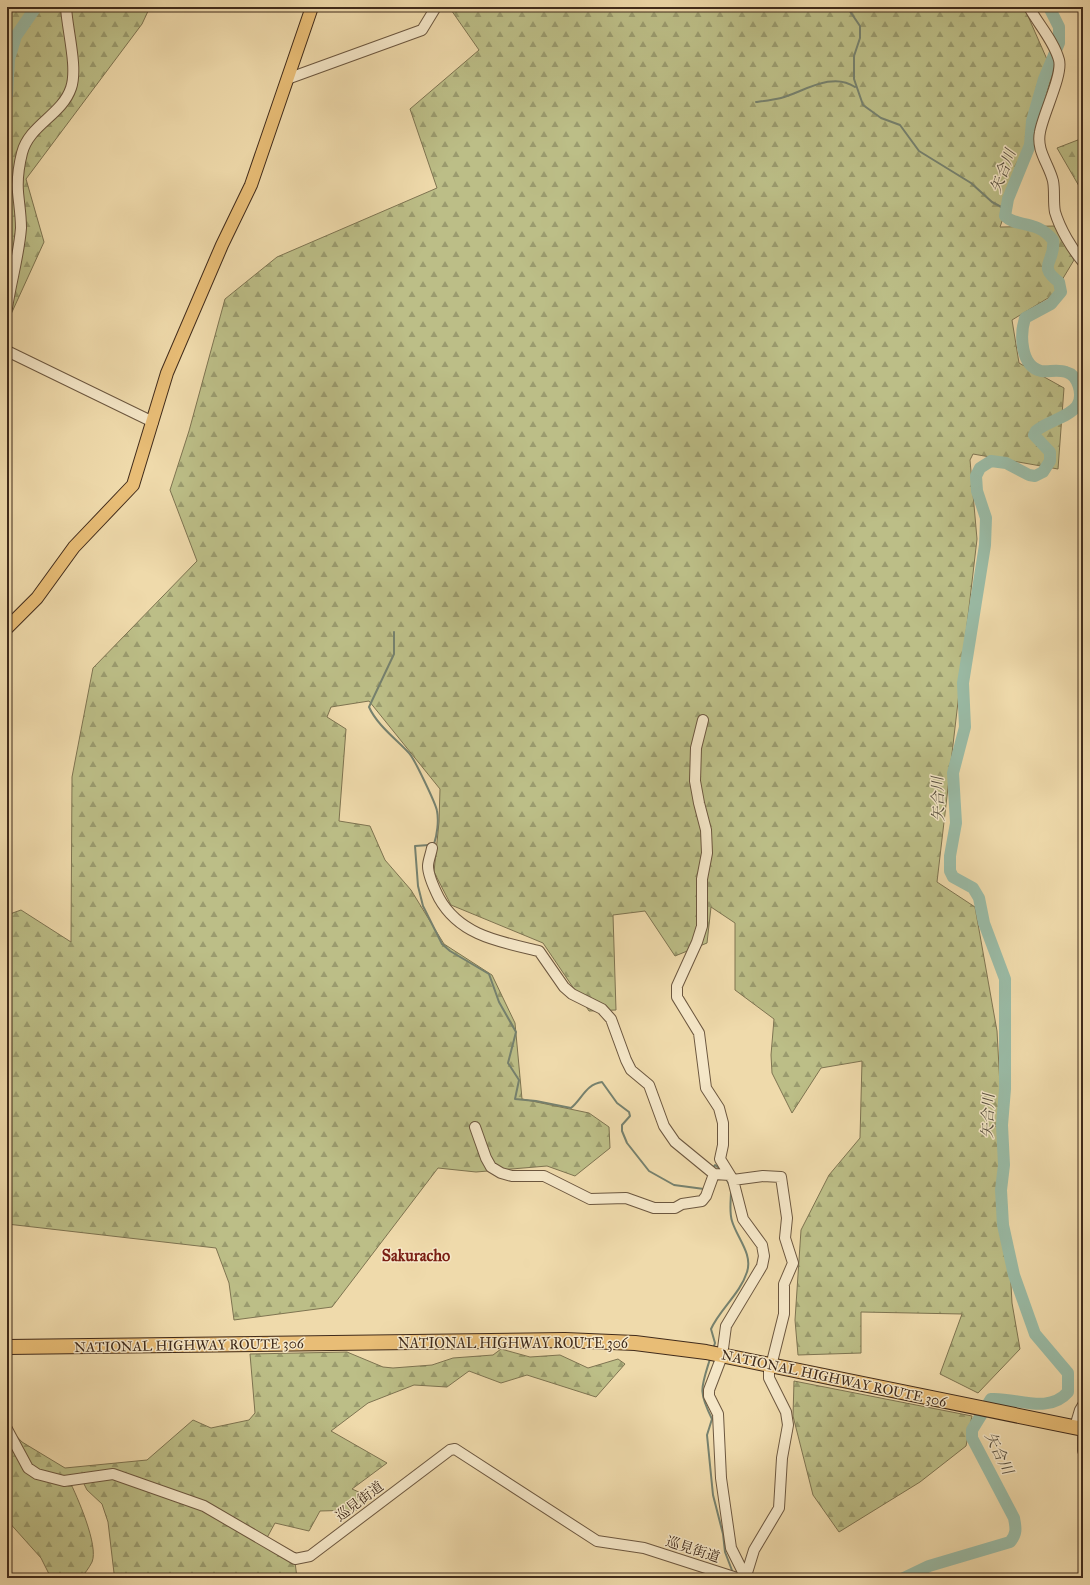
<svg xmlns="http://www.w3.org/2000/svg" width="1090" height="1585" viewBox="0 0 1090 1585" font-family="'IM FELL Great Primer','Noto Serif JP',serif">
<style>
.forest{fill:url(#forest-firs);stroke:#7e7451}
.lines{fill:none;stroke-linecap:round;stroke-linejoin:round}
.stream{stroke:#76816e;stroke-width:2}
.river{stroke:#9abba6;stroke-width:12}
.minor-casing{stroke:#6c573f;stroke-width:12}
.major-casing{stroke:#402b1b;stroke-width:14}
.highway-casing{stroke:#402b1b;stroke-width:16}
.minor{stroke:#f5e7c8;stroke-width:10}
.major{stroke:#e8bd76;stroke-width:12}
.highway{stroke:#e8bd76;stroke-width:14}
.labels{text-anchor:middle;stroke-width:3;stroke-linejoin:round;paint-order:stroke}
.street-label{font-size:14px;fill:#402b1b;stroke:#f5e7c8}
.water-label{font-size:15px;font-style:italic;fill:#564f3e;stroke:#f5e7c8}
.quarter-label{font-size:16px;font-weight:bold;fill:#7a1f14;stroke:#f5e7c8}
</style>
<defs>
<pattern id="forest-firs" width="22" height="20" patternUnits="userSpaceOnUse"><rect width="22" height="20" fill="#bcbe87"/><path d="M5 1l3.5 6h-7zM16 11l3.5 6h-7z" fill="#9a9b6e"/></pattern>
</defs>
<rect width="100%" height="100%" fill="#efdaab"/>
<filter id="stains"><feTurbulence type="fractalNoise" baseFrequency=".005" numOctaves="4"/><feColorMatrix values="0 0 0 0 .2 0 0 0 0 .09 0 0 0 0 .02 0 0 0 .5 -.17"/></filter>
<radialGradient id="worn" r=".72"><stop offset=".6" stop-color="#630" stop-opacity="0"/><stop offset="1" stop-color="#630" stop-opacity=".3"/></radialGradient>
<path class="forest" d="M7 7H150L142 24 26 179 44 242 7 323Z
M449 7H1024L1053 73 1000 227 1056 226 1074 260 1053 295 1012 320 1019 363 1064 388 1058 469 973 454 970 460 977 539 937 882 975 907 997 1031 1012 1303 1020 1349 978 1393 940 1374 962 1314 861 1312V1353L798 1355 795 1320 801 1230 829 1175 860 1138 862 1061 821 1068 792 1113 772 1073 771 1055 774 1019 735 990V923L711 907 707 943 675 956 645 911 613 915 616 1010 589 1011 543 943 451 905 434 872 439 822 440 789 369 701 331 707 327 717 346 729 339 821 370 826 385 860 411 890 444 944 492 975 515 1023 522 1099 589 1113 609 1127 610 1148 575 1176 547 1166 476 1172 438 1168 332 1307 234 1320 229 1283 216 1248 7 1224V915L21 910 71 942 72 777 93 668 197 561 170 490 189 431 225 299 277 257 437 188 410 109 479 50Z
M1083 138V193L1057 148Z
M501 1349 530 1357 560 1355 588 1368 618 1359 625 1364 596 1397 527 1375 501 1383 469 1371 447 1387 414 1385 368 1403 331 1431 387 1463 352 1489 370 1497 357 1510 320 1511 309 1531 275 1523 263 1545 295 1562 297 1578H111L114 1573 108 1522 102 1504 87 1490 81 1478 69 1480C77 1496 99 1546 92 1562 89 1568 85 1573 81 1578H51L41 1558 7 1520V1426L22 1442 65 1468 147 1460 193 1420 211 1428 249 1420 255 1413 250 1354 347 1352 383 1367 393 1368 432 1365 453 1358 493 1355Z
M794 1381 972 1416 966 1446 920 1482 839 1532 813 1495 793 1416Z"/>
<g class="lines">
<path class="stream" d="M847 7 860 26V38L854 56V79L863 105 881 118 900 125 919 151 971 183 992 202 1005 209
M756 102C764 101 773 100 781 98 803 92 832 71 855 87
M394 632V654L369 707C377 725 396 739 409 753 414 758 436 804 437 811 439 821 437 835 434 844
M429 845 415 846 418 886 423 906 442 944 450 951 489 974 499 1002 516 1032 508 1063 519 1080 515 1099 536 1101 571 1108C582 1099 586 1084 602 1082L617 1103 629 1112 630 1116 622 1125V1131L627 1143 649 1171 674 1185 704 1189
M712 1169 715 1165 721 1170
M726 1178 730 1186
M713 1349 715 1343 711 1329C720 1309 740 1294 747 1272 753 1254 737 1238 732 1221 729 1212 731 1200 731 1191
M710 1359C701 1388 698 1391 712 1419L707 1435 713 1495 723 1534 725 1552 733 1573"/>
<path class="river" d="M7 95 9 59 16 36 36 7
M904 1578 929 1566 1010 1542C1017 1534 1016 1528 1014 1518L972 1438V1430L991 1399C1016 1397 1048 1415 1068 1392V1373L1035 1334 1014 1275 1003 1225 1001 1190 1004 1165 1002 1125 1005 1089V979L984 923 979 898 973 888 953 877 950 871V856L956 823 953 773 965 727 963 683 985 545 986 518 977 491 976 476 980 468 991 461 1006 463 1029 475 1035 476 1043 472 1050 461V452L1034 435 1036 431C1046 422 1069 417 1077 406 1084 395 1078 375 1066 372 1058 369 1049 372 1041 371 1020 366 1020 334 1025 318L1051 304 1061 292 1059 282C1036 265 1056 262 1053 240 1036 219 1017 228 1005 216L1008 199 1030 145 1032 121 1044 79 1059 43V27L1049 7"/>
<g class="minor-casing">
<path id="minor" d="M1029 7C1038 24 1054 41 1059 60 1063 75 1043 114 1040 132 1036 151 1049 164 1053 181 1055 191 1053 202 1055 212 1060 229 1072 249 1083 262
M287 79 422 30 436 7
M7 308C11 281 19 255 21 228 21 215 19 204 18 192 17 179 19 165 22 153 29 125 62 115 71 88 78 68 67 29 66 7
M7 351 153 422
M703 720 696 748 695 781 699 803 706 830 707 853 702 879V926L697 942 677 986V997L699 1033 706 1088 719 1108 723 1123V1145L720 1159 733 1180 743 1219 762 1245 764 1256 762 1266 726 1326 722 1356 709 1390V1396L718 1414 721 1478 731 1548 746 1578
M432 848C431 854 428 861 428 866 428 876 435 890 439 898 460 936 501 942 539 951L564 987 572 994 602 1009 611 1019 626 1060 631 1070 649 1085 664 1126 675 1142 714 1174 730 1175
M475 1127 486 1158 491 1167 501 1173 512 1176H544L590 1199 626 1198 654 1208H675L682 1204 702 1201 706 1196 714 1174
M733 1180 763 1176 781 1177 787 1218 785 1238 793 1263 784 1284V1314L771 1366
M1075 1427 1080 1410 1083 1405
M7 1429 28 1468 37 1474 64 1481 113 1474 204 1506 295 1559 310 1556 450 1450 455 1449 597 1541 644 1548 737 1578
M1083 1437V1451
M746 1576 754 1550 779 1508 782 1458 788 1425 786 1412 769 1378V1365"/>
</g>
<g class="major-casing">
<path id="major" d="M7 628 37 598 74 547 133 485 167 373 222 245 251 185 312 7"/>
</g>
<g class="highway-casing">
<path id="highway" d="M7 1347 565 1340 635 1343 706 1352 1083 1429"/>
</g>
<use href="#minor" class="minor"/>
<use href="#major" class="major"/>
<use href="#highway" class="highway"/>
</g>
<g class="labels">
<g class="street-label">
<text x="513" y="1348">NATIONAL HIGHWAY ROUTE 306</text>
<text transform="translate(189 1345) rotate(-1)" y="5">NATIONAL HIGHWAY ROUTE 306</text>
<text transform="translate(834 1378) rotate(12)" y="5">NATIONAL HIGHWAY ROUTE 306</text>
<text transform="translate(359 1501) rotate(-37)" y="5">巡見街道</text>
<text transform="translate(693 1549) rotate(18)" y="5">巡見街道</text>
</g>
<g class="water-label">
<text transform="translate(1003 171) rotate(-69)" y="5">矢合川</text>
<text transform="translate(938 799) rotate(-91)" y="5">矢合川</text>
<text transform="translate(988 1116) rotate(-88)" y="5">矢合川</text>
<text transform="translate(999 1453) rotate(64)" y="5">矢合川</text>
</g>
<g class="quarter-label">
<text x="416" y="1261">Sakuracho</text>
</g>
</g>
<rect width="1090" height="1585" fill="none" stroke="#efdaab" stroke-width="24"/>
<rect x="8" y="8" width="1074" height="1569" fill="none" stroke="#402b1b" stroke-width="2"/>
<rect x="12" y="12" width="1066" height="1561" fill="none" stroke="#402b1b"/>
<rect width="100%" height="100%" filter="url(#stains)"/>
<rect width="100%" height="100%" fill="url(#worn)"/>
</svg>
